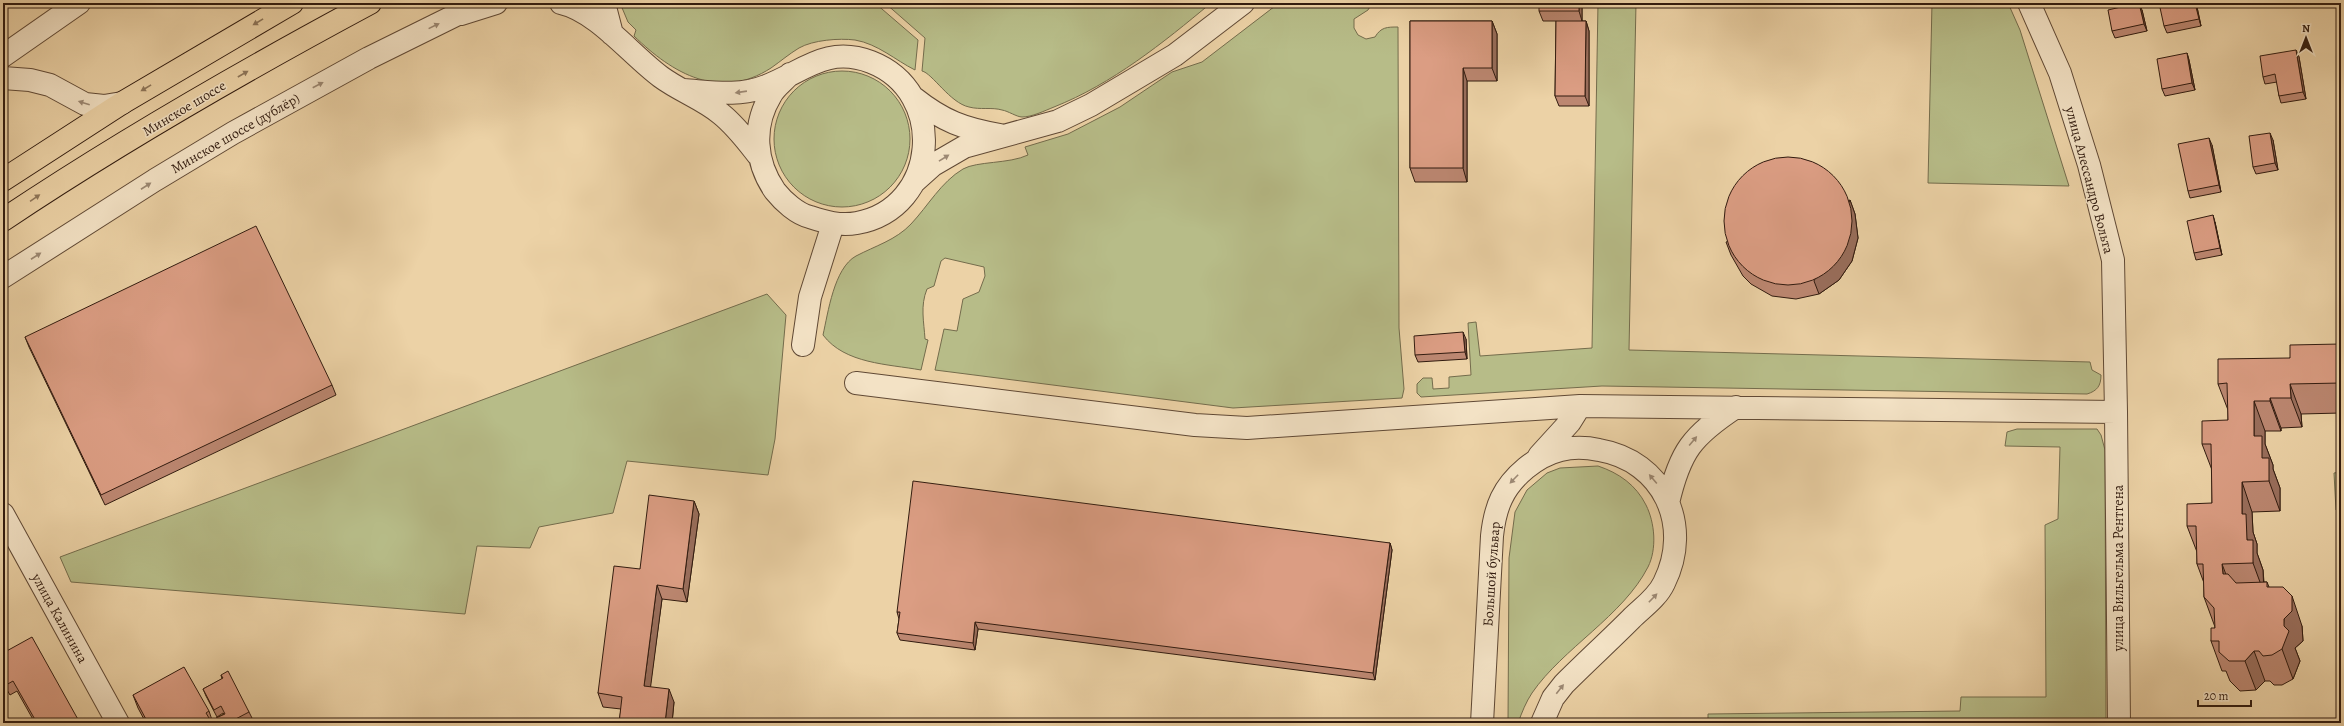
<svg xmlns="http://www.w3.org/2000/svg" width="2344" height="726" viewBox="0 0 2344 726" font-family="Alegreya,serif">
<style>
.green{fill:#b7bc88;stroke:#746c4c}
.lines{fill:none;stroke-linecap:round;stroke-linejoin:round}
.minor-casing{stroke:#604935;stroke-width:24}
.highway-casing{stroke:#311b0f;stroke-width:24}
.minor{stroke:#f3e2c5;stroke-width:22}
.highway{stroke:#ecd2a6;stroke-width:22}
.wall{fill:#bc8771;stroke:#311b0f}
.shaded-wall{fill:#996e5c;stroke:#311b0f}
.building{fill:#db9d83;stroke:#311b0f}
.oneway{fill:#8e765a}
.oneway2{fill:#9c8873}
.labels{text-anchor:middle;stroke-width:3;stroke-linejoin:round;paint-order:stroke}
.street-label{font-size:14px;fill:#311b0f;stroke:#f3e2c5}
</style>
<rect width="100%" height="100%" fill="#ecd2a6"/>
<filter id="stains"><feTurbulence type="fractalNoise" baseFrequency=".005" numOctaves="4"/><feColorMatrix values="0 0 0 0 .2 0 0 0 0 .09 0 0 0 0 .02 0 0 0 .5 -.17"/></filter>
<radialGradient id="worn" r=".72"><stop offset=".6" stop-color="#630" stop-opacity="0"/><stop offset="1" stop-color="#630" stop-opacity=".3"/></radialGradient>
<path class="green" d="M620 3H875L918 40 915 70C895 60 878 44 855 40 839 38 813 40 799 48 789 54 781 61 771 68 720 101 673 74 634 36L636 30 628 22Z
M885 3H1211C1163 43 1112 84 1054 107 1044 111 1032 117 1022 117 1017 117 1008 111 1002 110 992 107 980 110 969 107 950 103 932 73 922 71L925 38Z
M1279 3H1372L1368 10 1354 19V28L1358 35 1366 39 1375 37C1381 27 1387 27 1398 27L1399 328 1404 389 1402 398 1233 408 935 370 944 329 957 331 963 299 979 292 985 276 984 267 945 258 941 261 934 286 927 289C920 306 924 322 925 339L928 340 921 370C888 364 845 364 823 335 828 313 834 268 856 256 875 246 896 240 911 224 928 206 941 182 963 169 977 161 1009 164 1028 155L1025 147 1068 134 1120 107 1172 72 1202 62Z
M1598 3H1636L1629 350 2090 362 2092 370 2101 375C2101 386 2097 391 2087 394L1602 386 1421 397 1417 393V384L1423 378H1432L1433 389 1449 388V377L1471 375 1468 323 1476 322 1480 356 1592 348Z
M1932 3H2008L2020 30 2069 186 1928 183Z
M774 139a68 68 0 1 1 136 0a68 68 0 1 1-136 0Z
M767 294 786 315 775 439 768 475 627 461 613 513 539 527 530 548 477 546 465 614 71 582 60 557Z
M2017 429H2097L2101 435 2105 450 2106 723H1708V714L1960 711 1961 697H2046L2045 525 2058 519 2060 447 2005 446 2007 432Z
M1598 466C1619 473 1636 485 1646 505 1655 523 1657 549 1648 567 1623 616 1563 648 1532 693 1526 702 1522 712 1518 723H1508L1509 558 1515 512 1527 490 1547 473 1560 468Z
M2341 472V510H2336L2334 473Z"/>
<g class="lines">
<g class="minor-casing">
<path id="minor" d="M561 3C597 11 631 55 661 77 680 91 703 99 721 114 736 126 747 141 758 155
M604 3 612 34
M2029 3 2060 73 2089 165 2113 260 2116 412 2119 723
M461 14 496 3
M3 56 79 3
M3 78 30 80 50 85 85 104 104 106 122 103
M684 90C712 92 739 97 766 86 803 72 826 45 871 62 948 92 939 208 857 223 840 226 825 222 810 217 797 214 783 201 775 191 755 162 752 126 771 95 775 87 784 81 790 74
M914 98C943 121 964 129 1000 135
M914 182 933 165 964 147 1058 121 1091 105 1175 55 1243 3
M3 277 155 180 233 133 369 58 456 15 475 3
M803 345 810 297 833 224
M856 383 1195 425 1247 428 1580 406 2116 412
M1539 456 1570 422 1580 406
M1668 503C1680 451 1692 436 1736 407
M3 514 118 723
M1482 723 1492 536C1495 507 1503 487 1526 468 1548 450 1571 444 1599 450 1663 461 1693 525 1664 583 1657 598 1642 608 1631 619 1609 641 1586 662 1564 684L1553 698 1542 723"/>
</g>
<g class="highway-casing">
<path id="highway" d="M3 180 122 103 292 3
M3 220C121 141 245 70 370 3"/>
</g>
<use href="#minor" class="minor"/>
<use href="#highway" class="highway"/>
</g>
<path class="wall" d="M1582 3V21H1586L1589 31V106H1559L1555 96 1556 21H1543L1539 11Z
M2197 7 2201 26 2167 33 2164 26Z
M2142 10 2147 31 2115 38 2112 31Z
M1410 21H1492L1497 34V81H1467V182H1415L1410 168Z
M2296 50 2299 57 2306 99 2281 103 2279 96 2277 82 2265 84 2263 77Z
M2187 53 2189 60 2195 90 2165 96 2162 89Z
M2273 140 2278 170 2256 174 2253 167Z
M2212 145 2221 192 2190 198 2188 191Z
M1850 200 1855 214 1858 238 1852 261 1839 280 1819 294 1796 299 1772 296 1751 284 1743 276 1731 255 1726 242Z
M2215 222 2222 255 2196 260 2194 253Z
M25 337 332 385 336 395 105 505 29 347Z
M1466 339 1467 359 1418 362 1415 355Z
M2341 344V413L2301 414 2302 427 2281 428V431H2265V444L2273 465V469L2280 488V511L2252 512 2253 532 2257 544V553L2263 570 2264 582H2267L2269 587 2302 626 2303 641 2295 648 2300 661 2293 679 2282 685H2274L2270 681H2265L2256 690 2240 691 2230 681 2226 671H2222L2211 641 2215 627 2204 597V583L2197 564V552L2187 526 2212 503V470L2202 444 2228 420V410L2218 384 2290 358Z
M694 501 699 514 687 602 662 599 650 687 674 702 672 723H619L621 709 603 707 598 693 640 569Z
M1390 543 1392 550 1375 680 978 629 975 650 900 640 897 633 899 619 897 612Z
M3 653 80 723H35L17 691 10 695 3 683Z
M221 675 249 712 252 718 243 723H218L216 718 224 714 223 713 217 717 206 696 203 689 222 679Z
M133 695 209 711 213 723H146L138 708Z"/>
<path class="shaded-wall" d="M1579 3H1582V21L1579 11Z
M2139 3 2142 10 2147 31 2144 24Z
M2195 3 2197 7 2201 26 2199 19Z
M1492 21 1497 34V81L1492 68Z
M1586 21 1589 31V106L1585 96Z
M2296 50 2299 57 2306 99 2303 92Z
M2187 53 2189 60 2195 90 2192 83Z
M1463 68 1467 81V182L1463 168Z
M2270 133 2273 140 2278 170 2275 163Z
M2209 138 2212 145 2221 192 2219 185Z
M1850 200 1855 214 1858 238 1852 261 1839 280 1819 294 1814 281Z
M2213 215 2215 222 2222 255 2220 248Z
M1463 332 1466 339 1467 359 1465 352Z
M2290 384 2301 414 2302 427 2291 398Z
M2270 398 2281 428V431L2270 401Z
M2254 401 2265 431V444L2273 465V469L2280 488V511L2269 481 2254 436Z
M2242 482 2252 512 2253 532 2257 544V553L2263 570 2264 593 2253 563 2247 540 2242 514Z
M694 501 699 514 687 602 683 589Z
M1390 543 1392 550 1375 680 1373 673Z
M2222 564 2233 593 2223 574Z
M657 585 662 599 649 699 644 686Z
M2292 596 2302 626 2303 641 2295 648 2300 661 2293 679 2282 649 2284 619Z
M975 622 978 629 975 650 973 643Z
M2254 651 2265 681 2256 690 2245 661Z
M669 689 674 702 672 723H665Z"/>
<path class="building" d="M1539 3H1579V11H1539Z
M2138 3H2139L2144 24 2112 31 2108 10Z
M2159 3H2195L2199 19 2164 26Z
M1410 21H1492V68H1463V168H1410Z
M1556 21H1586L1585 96H1555Z
M2296 50 2303 92 2279 96 2275 74 2263 77 2260 56Z
M2187 53 2192 83 2162 89 2157 59Z
M2270 133 2275 163 2253 167 2249 136Z
M2209 138 2219 185 2188 191 2178 144Z
M1724 221a64 64 0 1 1 128 0a64 64 0 1 1-128 0Z
M2213 215 2220 248 2194 253 2187 221Z
M256 226 332 385 101 495 25 337Z
M1463 332 1465 352 1415 355 1414 336Z
M2341 344V383L2290 384 2291 398H2270V401H2254V436H2262V458H2269V481L2242 482V514H2246L2247 540H2253V563L2222 564 2223 574H2228L2236 583 2267 582V587H2283L2292 596V611L2284 619V626L2289 631 2282 649 2272 655 2263 656 2259 651H2254L2245 661H2229L2219 652V641H2211V628H2215L2214 608 2204 597 2203 564H2197L2196 526H2187V504L2212 503 2211 444H2202V421L2228 420 2227 383 2218 384V359L2290 358V345Z
M913 481 1390 543 1373 673 975 622 973 643 897 633 900 612H897Z
M649 495 694 501 683 589 657 585 644 686 669 689 665 723H619L622 697 598 693 614 566 640 569Z
M32 637 80 723H37L13 681 6 685 3 680V653Z
M184 667 209 711 206 713 212 723H148L133 695Z
M228 671 249 712 228 723H219L216 718 225 714 221 706 214 710 203 689 223 678 221 675Z"/>
<defs><path id="oneway-solid" d="M-6-.8H1V-3.2L6.5 0L1 3.2V.8H-6Z"/></defs>
<g class="oneway">
<use href="#oneway-solid" transform="translate(258 22) rotate(149)"/>
<use href="#oneway-solid" transform="translate(243 74) rotate(-30)"/>
<use href="#oneway-solid" transform="translate(146 88) rotate(149)"/>
<use href="#oneway-solid" transform="translate(35 198) rotate(-34)"/>
</g>
<g class="oneway2">
<use href="#oneway-solid" transform="translate(434 26) rotate(-26)"/>
<use href="#oneway-solid" transform="translate(318 85) rotate(-28)"/>
<use href="#oneway-solid" transform="translate(741 92) rotate(172)"/>
<use href="#oneway-solid" transform="translate(84 103) rotate(-163)"/>
<use href="#oneway-solid" transform="translate(944 158) rotate(-32)"/>
<use href="#oneway-solid" transform="translate(146 186) rotate(-33)"/>
<use href="#oneway-solid" transform="translate(36 256) rotate(-33)"/>
<use href="#oneway-solid" transform="translate(1693 441) rotate(-50)"/>
<use href="#oneway-solid" transform="translate(1514 479) rotate(134)"/>
<use href="#oneway-solid" transform="translate(1653 479) rotate(-130)"/>
<use href="#oneway-solid" transform="translate(1653 598) rotate(-46)"/>
<use href="#oneway-solid" transform="translate(1560 689) rotate(-52)"/>
</g>
<g class="labels">
<g class="street-label">
<text transform="translate(184 108) rotate(-31)" y="5">Минское шоссе</text>
<text transform="translate(235 133) rotate(-30)" y="5">Минское шоссе (дублёр)</text>
<text transform="translate(2090 180) rotate(75)" y="5">улица Алессандро Вольта</text>
<text transform="translate(2118 568) rotate(-90)" y="5">улица Вильгельма Рентгена</text>
<text transform="translate(1491 574) rotate(-86)" y="5">Большой бульвар</text>
<text transform="translate(60 618) rotate(61)" y="5">улица Калинина</text>
</g>
</g>
<rect width="2344" height="726" fill="none" stroke="#ecd2a6" stroke-width="16"/>
<rect x="4" y="4" width="2336" height="718" fill="none" stroke="#311b0f" stroke-width="2"/>
<rect x="8" y="8" width="2328" height="710" fill="none" stroke="#311b0f"/>
<g transform="translate(2306 38)" stroke="#f3e2c5" stroke-width="3" paint-order="stroke">
<path d="M0-3L7 15L0 10L-7 15Z" fill="#311b0f"/>
<text y="-6" font-size="11" font-weight="bold" text-anchor="middle" fill="#311b0f">N</text>
</g>
<path d="M2198 700v6h53v-6" fill="none" stroke="#311b0f" stroke-width="2"/>
<text x="2204" y="700" font-size="12" fill="#311b0f" stroke="#f3e2c5" stroke-width="3" paint-order="stroke">20 m</text>
<rect width="100%" height="100%" filter="url(#stains)"/>
<rect width="100%" height="100%" fill="url(#worn)"/>
</svg>
